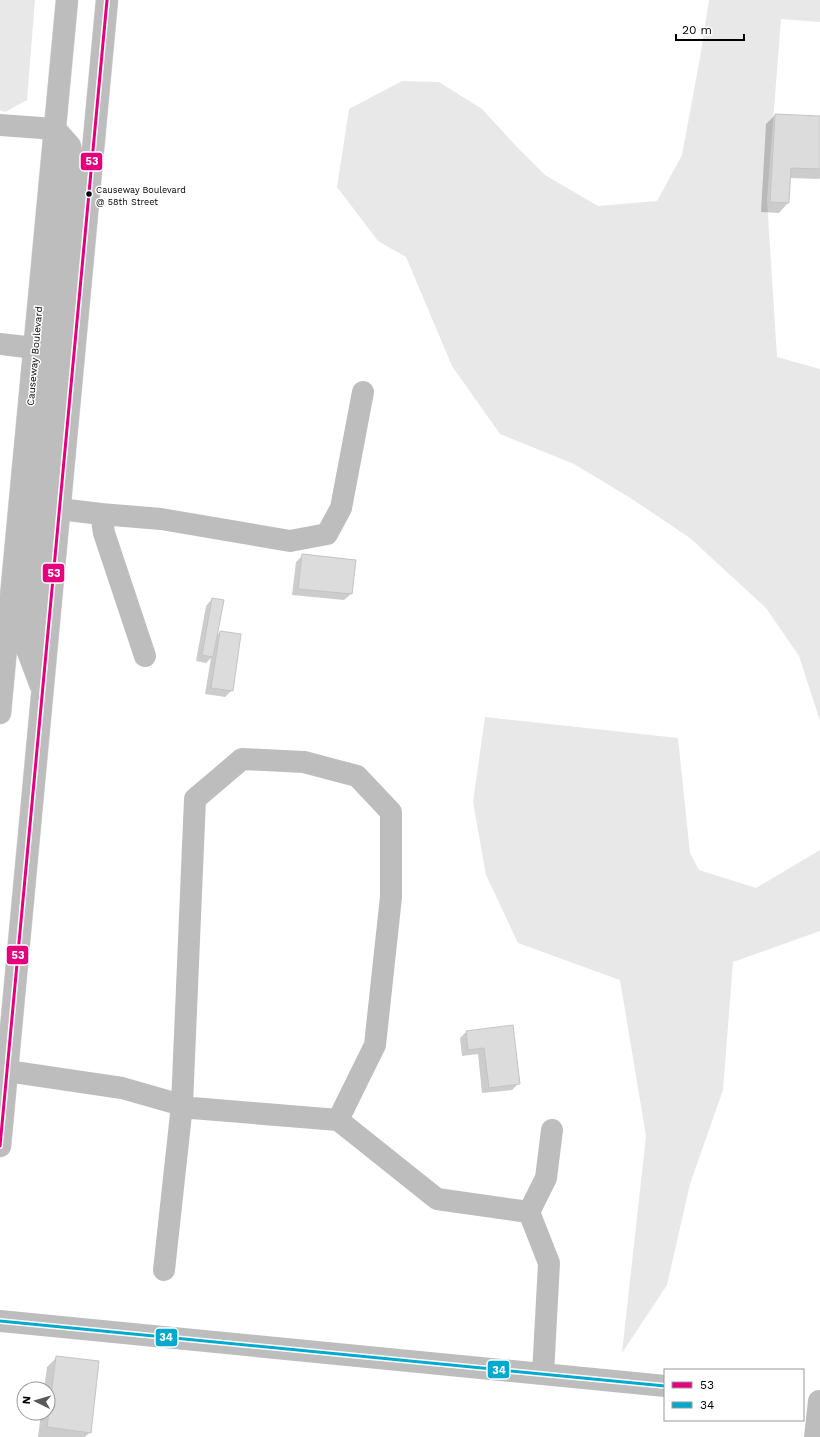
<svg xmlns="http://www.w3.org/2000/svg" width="820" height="1437" viewBox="0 0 820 1437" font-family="'Work Sans',sans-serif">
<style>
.green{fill:#e8e8e8}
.shadow{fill:#0003}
.building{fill:#dcdcdc;stroke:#c4c4c4}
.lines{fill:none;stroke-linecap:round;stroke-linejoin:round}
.major-casing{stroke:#dbdbdb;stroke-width:23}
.minor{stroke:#bdbdbd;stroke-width:22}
.major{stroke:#bdbdbd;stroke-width:22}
.bus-1-casing{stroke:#fff;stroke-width:6}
.bus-2-casing{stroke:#fff;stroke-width:6}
.bus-1{stroke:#e5007d;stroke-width:3}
.bus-2{stroke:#00a9ce;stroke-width:3}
.bus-dot{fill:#000;stroke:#fff;stroke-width:1.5}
.labels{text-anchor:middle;stroke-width:3;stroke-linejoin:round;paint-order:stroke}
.bus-label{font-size:9px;fill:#000;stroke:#fff;text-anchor:start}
.street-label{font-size:10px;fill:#000;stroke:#fff}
.line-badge{stroke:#fff;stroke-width:1.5}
.badge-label{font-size:11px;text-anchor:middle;font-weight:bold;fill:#fff}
</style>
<rect width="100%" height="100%" fill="#fff"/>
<path class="green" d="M0 0H35L27 100 5 112 0 110Z
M709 0H820V22L781 19 767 200 777 357 820 369V721L799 656 766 608 690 538 632 499 574 464 500 434 452 366 406 257 378 241 337 187 349 109 402 81 439 82 482 109 516 146 545 175 598 206 657 201 682 155 700 58Z
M485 717 678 738 690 853 699 870 756 888 820 850V931L733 962 723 1090 690 1184 667 1285 622 1353 646 1136 620 980 518 943 486 875 473 802Z"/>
<path class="shadow" d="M775 115 820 117V178L819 179 790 178 788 203 779 213 761 212 766 124Z
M303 555 355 560 351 594 344 600 292 595 296 562Z
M212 599 216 636 220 632 232 690 225 697 205 694 211 658 206 663 196 661 206 606Z
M512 1026 519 1083 512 1090 482 1093 478 1054 462 1056 460 1038 466 1032Z
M57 1357 90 1432 85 1437H38L41 1413H48V1389H44L47 1367Z"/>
<path class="building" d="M775 114 820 116V169L791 168 789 203 770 202Z
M302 554 356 560 352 594 298 589Z
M212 598 224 600 213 657 202 655Z
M220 631 241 634 233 691 211 688Z
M513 1025 520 1084 489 1088 484 1048 468 1050 466 1031Z
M56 1356 99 1361 91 1433 47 1427Z"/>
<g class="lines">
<g class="major-casing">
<path id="major" d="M41 686 27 649 72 159 70 146 55 129
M0 713 67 0
M0 1146 107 0"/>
</g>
<path class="minor" d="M0 125 55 129
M0 344 35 348
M59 509 101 514 104 533 145 656
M101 514 161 519 290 541 327 534 341 508 363 392
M7 1071 122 1088 192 1108 338 1120 437 1199 529 1212 549 1263 543 1374
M529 1212 546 1178 552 1130
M164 1270 182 1105 195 799 242 759 304 762 357 776 391 812V897L375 1045 338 1120
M0 1321 665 1386
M815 1437 819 1401"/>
<use href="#major" class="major"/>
<g class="bus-1-casing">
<path id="bus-1" d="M0 1146 107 0"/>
</g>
<g class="bus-2-casing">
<path id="bus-2" d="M0 1321 665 1386"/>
</g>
<use href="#bus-1" class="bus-1"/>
<use href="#bus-2" class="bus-2"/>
</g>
<circle class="bus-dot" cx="89" cy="194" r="3.5"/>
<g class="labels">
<g class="bus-label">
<text x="96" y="193">Causeway Boulevard<tspan x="96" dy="12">@ 58th Street</tspan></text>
</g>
<g class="street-label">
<text transform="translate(34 356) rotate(-85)" y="4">Causeway Boulevard</text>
</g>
</g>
<g class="line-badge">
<rect x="80" y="152" width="23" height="19" rx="4" fill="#e5007d"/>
<rect x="42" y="563" width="23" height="20" rx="4" fill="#e5007d"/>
<rect x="6" y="945" width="23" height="20" rx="4" fill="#e5007d"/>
<rect x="155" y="1328" width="23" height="19" rx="4" fill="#00a9ce"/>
<rect x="487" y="1360" width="23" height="19" rx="4" fill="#00a9ce"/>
</g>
<g class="badge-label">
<text x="92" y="165">53</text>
<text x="54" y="577">53</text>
<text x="18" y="959">53</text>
<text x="166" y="1341">34</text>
<text x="499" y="1374">34</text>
</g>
<rect x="664" y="1369" width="140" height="52" fill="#ffffff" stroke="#999999"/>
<rect x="672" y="1382" width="20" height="6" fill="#e5007d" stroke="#999999"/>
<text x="700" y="1389" font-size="12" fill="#000000">53</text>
<rect x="672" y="1402" width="20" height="6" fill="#00a9ce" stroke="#999999"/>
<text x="700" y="1409" font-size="12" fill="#000000">34</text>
<g transform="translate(36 1401) rotate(275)"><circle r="19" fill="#ffffff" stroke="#999999"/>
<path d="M0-3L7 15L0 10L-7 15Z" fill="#595959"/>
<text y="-6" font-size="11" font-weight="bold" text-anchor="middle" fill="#000000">N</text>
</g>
<path d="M676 34v6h68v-6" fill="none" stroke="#000000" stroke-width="2"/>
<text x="682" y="34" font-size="12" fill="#000000" stroke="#ffffff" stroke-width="3" paint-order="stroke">20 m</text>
</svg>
